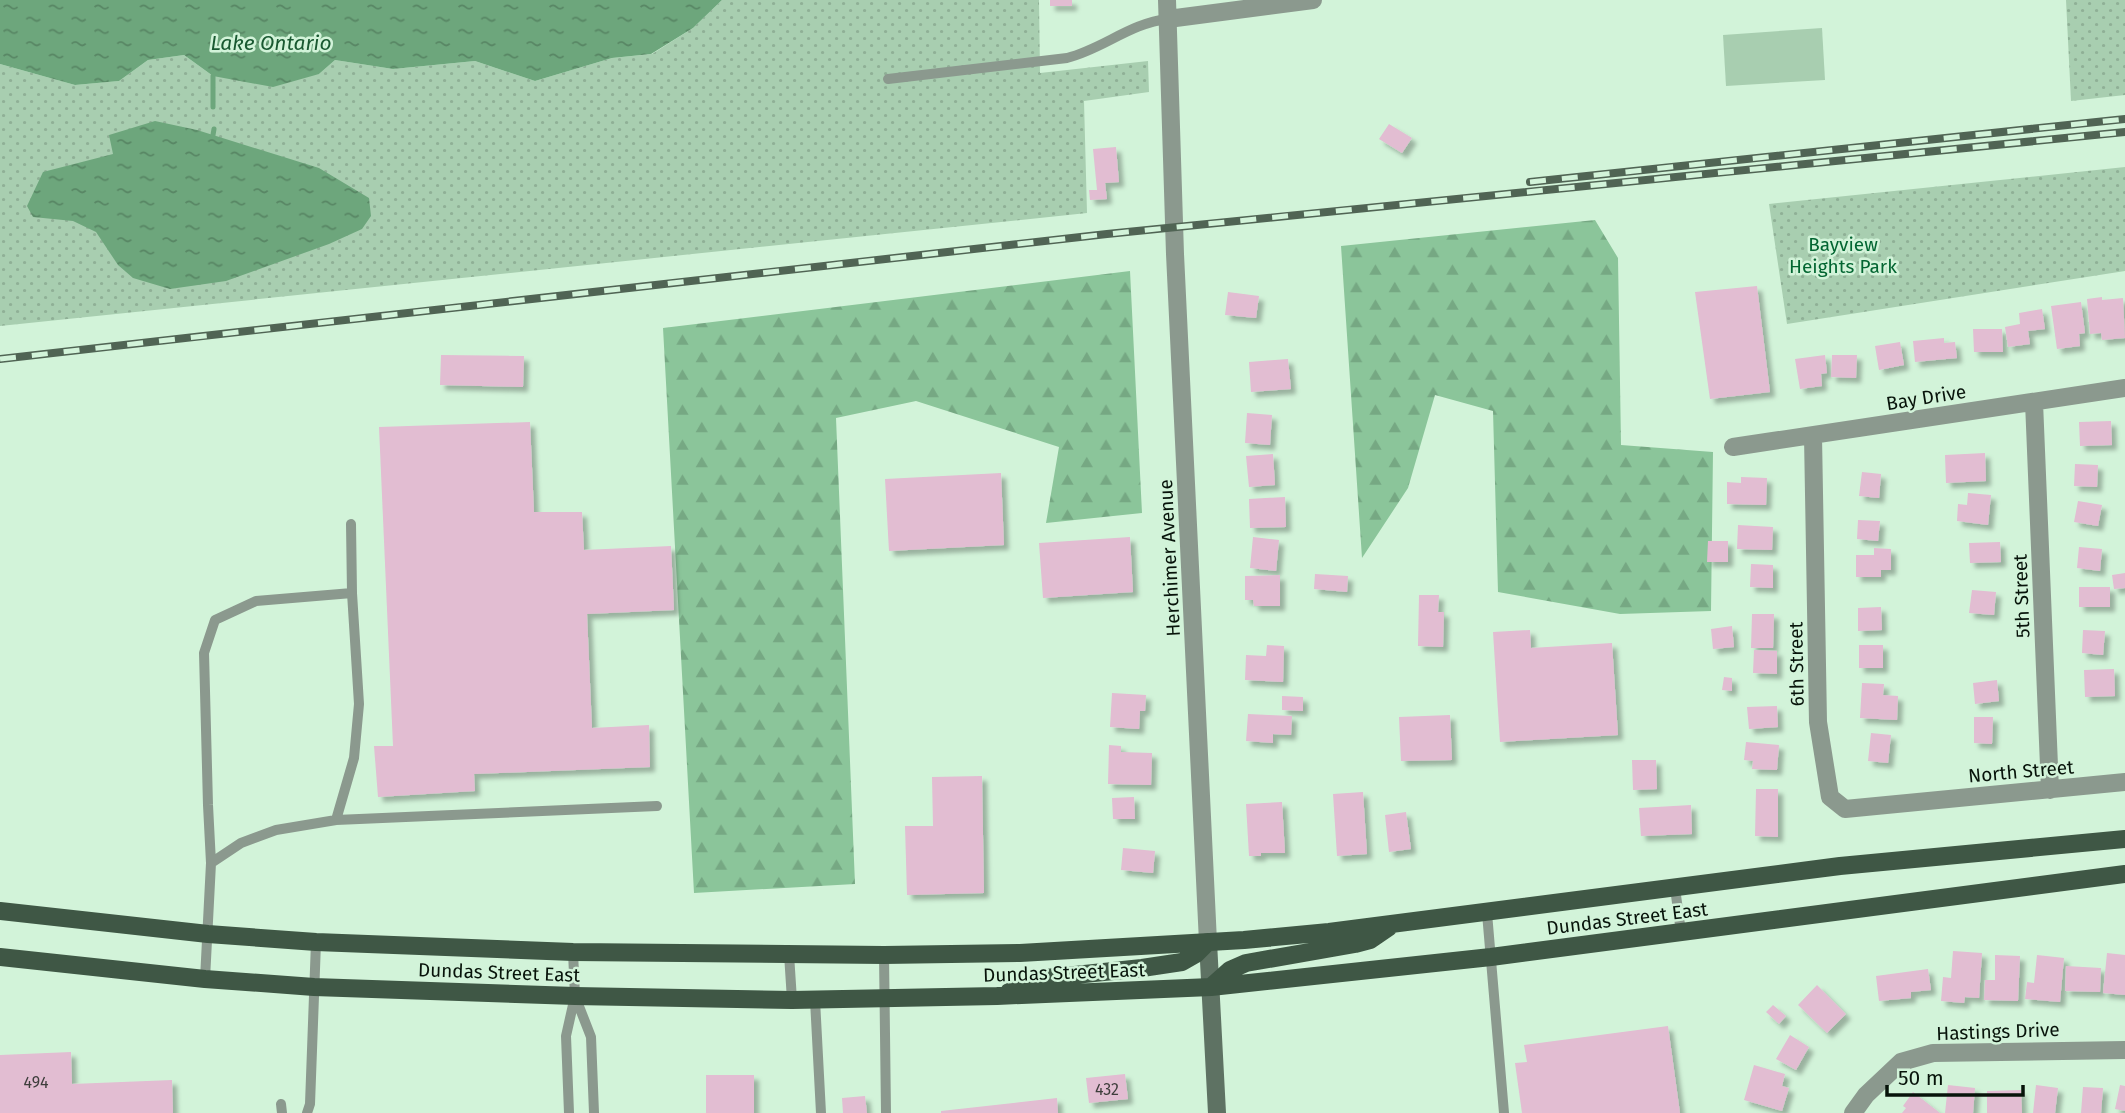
<svg xmlns="http://www.w3.org/2000/svg" width="2125" height="1113" viewBox="0 0 2125 1113" font-family="'Fira Sans',sans-serif">
<style>
.grass{fill:#a8ceb0}
.forest{fill:url(#forest-firs)}
.park{fill:url(#park-dots)}
.water{fill:url(#water-ripples)}
.lines{fill:none;stroke-linecap:round;stroke-linejoin:round}
.stream{stroke:#6da67c;stroke-width:5}
.building{fill:#e2bdd2;filter:url(#shadow)}
.lane{stroke:#8b998e;stroke-width:10}
.street{stroke:#8b998e;stroke-width:18}
.secondary{stroke:#5e7263;stroke-width:18}
.primary{stroke:#3f5745;stroke-width:18}
.rail-casing{stroke:#506454;stroke-width:8}
.rail{stroke:#d2f3d9;stroke-width:5;stroke-dasharray:16;stroke-linecap:butt}
.labels{text-anchor:middle;stroke-width:5;stroke-linejoin:round;paint-order:stroke}
.number-label{font-size:16px;fill:#3e3e3c}
.park-label{font-size:19px;fill:#026531;stroke:#d2f3d9}
.street-label{font-size:19px;fill:#07130a;stroke:#d2f3d9}
.water-label{font-size:21px;font-style:italic;fill:#195931;stroke:#d2f3d9}
</style>
<defs>
<pattern id="forest-firs" width="22" height="20" patternUnits="userSpaceOnUse" patternTransform="scale(1.75)"><rect width="22" height="20" fill="#8bc59a"/><path d="M5 1l3.5 6h-7zM16 11l3.5 6h-7z" fill="#76a883"/></pattern>
<pattern id="park-dots" width="8" height="8" patternUnits="userSpaceOnUse" patternTransform="scale(1.75)"><rect width="8" height="8" fill="#a8ceb0"/><path d="M2 2h.1M6 6h.1" fill="none" stroke="#8fb096" stroke-width="1.8" stroke-linecap="round"/></pattern>
<pattern id="water-ripples" width="26" height="14" patternUnits="userSpaceOnUse" patternTransform="scale(1.75)"><rect width="26" height="14" fill="#6da67c"/><path d="M2 4q2-2 4 0t4 0M15 11q2-2 4 0t4 0" fill="none" stroke="#588664"/></pattern>
<filter id="shadow"><feDropShadow dx="5" dy="5" stdDeviation="2" flood-color="#0004"/></filter>
</defs>
<rect width="100%" height="100%" fill="#d2f3d9"/>
<path class="grass" d="M1822 28 1825 80 1726 86 1723 35Z"/>
<path class="forest" d="M1595 220 1618 258 1621 445 1713 452 1711 611 1620 614 1498 592 1493 411 1435 395 1408 488 1362 558 1341 246Z
M1130 271 1142 513 1046 523 1059 447 916 401 836 418 855 884 694 893 663 328Z"/>
<path class="park" d="M722 0H1039L1040 73 1148 61 1149 92 1084 101 1087 213 0 326V64L75 85 119 81 148 60 184 55 213 76 319 74 335 60 393 69 475 61 535 81 612 58 652 54 693 28Z
M2066 0H2125V95L2071 101Z
M2125 167V271L1787 324 1769 204Z"/>
<path class="water" d="M0 0H722L693 28 651 54 612 58 535 81 475 61 393 69 335 60 319 74 273 87 213 76 184 55 148 60 119 81 75 85 0 64Z
M155 121 197 130 319 168 369 198 371 216 362 229 329 244 226 281 170 289 133 278 118 265 96 232 73 221 33 217 27 206 43 172 113 154 109 135Z"/>
<g class="lines">
<path class="stream" d="M213 107V76
M213 135 214 129"/>
</g>
<path class="building" d="M1050 0H1072V6H1050Z
M1389 124 1412 138 1402 153 1379 139Z
M1116 147 1119 182 1105 183 1107 199 1090 200 1089 190H1097L1093 149Z
M1757 286 1770 392 1710 399 1695 292Z
M1228 292 1259 296 1256 318 1225 315Z
M2102 297V300L2123 298 2125 338 2102 340 2101 333 2090 334 2087 299Z
M2081 302 2085 333 2079 334 2080 346 2057 349 2051 306Z
M2042 309 2045 329 2028 331 2030 344 2008 347 2005 327 2020 324 2019 313Z
M1973 329H2002L2003 352H1974Z
M1944 338V343L1955 342 1957 358 1915 362 1913 341Z
M1900 342 1904 365 1879 370 1875 346Z
M441 355 524 356 523 387 440 385Z
M1825 355 1827 373 1821 374 1822 386 1800 389 1795 359Z
M1832 355H1857L1856 378 1831 377Z
M1288 359 1291 389 1251 392 1249 362Z
M1247 413 1272 415 1270 445 1245 443Z
M2111 421 2112 445 2080 446 2079 422Z
M530 422 534 512H582L584 550 671 546 674 610 587 614 592 728 649 725 650 767 474 774 475 791 378 797 374 746H393L379 427Z
M1985 453 1986 481 1946 483 1945 455Z
M1273 454 1275 485 1249 487 1246 456Z
M2075 464 2098 465 2097 487 2074 486Z
M1862 472 1881 474 1879 498 1859 496Z
M1001 473 1004 545 889 551 885 479Z
M1741 477 1767 478 1766 505 1727 504V482L1741 483Z
M1968 493 1991 495 1988 525 1957 521 1958 504 1967 505Z
M1285 497 1286 527 1250 528 1249 499Z
M2078 501 2102 505 2098 526 2074 522Z
M1858 520 1880 521 1878 541 1857 539Z
M1738 525 1773 527 1772 550 1737 549Z
M1130 537 1133 592 1043 598 1039 543Z
M1253 537 1279 540 1276 571 1250 568Z
M1708 541H1728V562H1707Z
M2000 542 2001 562 1970 563 1969 543Z
M2079 547 2102 549 2100 571 2077 568Z
M1874 548 1891 549V570H1881V577H1856V555H1874Z
M1751 564 1773 565V588L1750 587Z
M2125 573V588L2114 589 2112 575Z
M1315 574 1348 576 1347 592 1314 589Z
M1280 575V606H1254L1253 600H1245V576Z
M2079 587H2110V607H2079Z
M1972 590 1996 592 1994 615 1969 613Z
M1419 595H1439L1438 612H1444L1443 647 1418 646Z
M1881 607 1882 630 1858 631V608Z
M1752 614H1774L1773 648H1751Z
M1732 626 1734 647 1713 649 1711 629Z
M1530 630 1531 648 1612 643 1618 735 1500 742 1493 632Z
M2083 630 2105 631 2103 655 2082 653Z
M1267 645 1284 646 1283 682 1245 680 1246 655 1266 656Z
M1859 645H1883V668H1859Z
M1754 650 1777 651V674L1753 673Z
M2114 669 2115 696 2085 697 2084 670Z
M1724 677 1732 678V691L1722 690Z
M1997 680 1999 701 1975 704 1973 683Z
M1862 683 1884 684 1883 695 1898 696 1897 720 1860 718Z
M1112 693 1146 695 1145 711H1140L1139 729 1110 727Z
M1282 696 1303 697V711L1282 710Z
M1777 706 1778 727 1749 729 1747 707Z
M1248 714 1292 716 1291 735 1273 734V743L1246 741Z
M1450 715 1452 760 1401 761 1399 717Z
M1974 717H1993L1992 744 1974 743Z
M1871 733 1891 735 1888 763 1868 761Z
M1746 742 1779 745 1777 770 1752 769 1753 761 1744 760Z
M1109 745 1121 746V752L1152 753 1151 785 1108 784Z
M1632 760H1656L1657 789 1633 790Z
M982 776 984 893 907 895 905 826H933L932 777Z
M1756 789H1778V837L1755 836Z
M1363 792 1367 854 1337 856 1333 794Z
M1134 797 1135 819H1113L1112 798Z
M1282 802 1285 853H1261V856H1249L1246 804Z
M1691 805 1692 834 1641 836 1639 808Z
M1406 812 1411 849 1389 852 1385 815Z
M1123 848 1155 851 1153 873 1121 870Z
M1953 951 1982 953 1979 998 1965 997 1964 1003 1941 1001 1943 977 1951 978Z
M2107 953 2125 955V995L2103 993Z
M1995 955 2020 956 2018 1001 1984 1000 1985 980H1995Z
M2037 955 2064 958 2060 1002 2025 999 2027 982 2034 983Z
M2066 966 2101 968 2100 992 2065 991Z
M1928 969 1931 990 1911 992V998L1879 1001 1876 976Z
M1817 985 1846 1014 1827 1033 1798 1005Z
M1773 1005 1786 1016 1779 1024 1766 1012Z
M1668 1026 1680 1113H1522L1515 1063 1527 1062 1524 1045Z
M1790 1035 1809 1047 1796 1070 1776 1059Z
M71 1052 72 1084 172 1080 173 1113H0V1055Z
M1754 1065 1785 1074 1782 1086 1789 1088 1782 1111 1744 1100Z
M1125 1074 1128 1099 1089 1103 1086 1078Z
M706 1075H754V1113H706Z
M1948 1085 1975 1088 1973 1113H1945Z
M2036 1085 2058 1088 2055 1113H2033Z
M2120 1085 2125 1086V1111L2115 1109Z
M2083 1087 2103 1088 2101 1113H2081Z
M2021 1090 2022 1113H1987V1091Z
M1913 1092 1940 1113H1902L1906 1108 1903 1106Z
M865 1096 867 1113H843L842 1098Z
M1057 1098 1058 1113H941V1111Z"/>
<g class="lines">
<path class="lane" d="M888 79 1067 58C1103 49 1130 23 1168 19
M336 820 354 758 359 704 352 593 351 524
M211 863 208 805 204 653 215 620 256 601 352 593
M1675 888 1681 932
M1487 913 1504 1113
M789 954 792 1000
M884 955 886 1113
M205 979 211 863 241 843 276 830 336 820 657 806
M575 996 591 1037 594 1113
M815 1000 821 1113
M281 1104 282 1113
M307 1113 310 1104 316 942
M569 1113 566 1036 575 996 573 952"/>
<path class="street" d="M1167 0 1175 254 1208 942
M1168 19 1313 0
M2034 402 2050 790
M1813 436 1818 722 1830 797 1845 809 2125 782
M1733 447 2125 388
M1853 1113 1866 1095 1901 1062 1933 1053 2125 1050"/>
<path class="secondary" d="M1208 942 1217 1113"/>
<path class="primary" d="M0 911 208 934 316 942 573 952 884 955 1020 953 1244 940 1329 932 1840 866 2125 839
M0 957 205 979 314 987 575 996 792 1000 997 996 1211 987 1491 957 2125 874
M1211 987 1230 970 1246 963 1355 944 1370 940 1389 927
M1009 992 1046 978 1142 968 1182 962 1196 954 1208 942"/>
<g class="rail-casing">
<path id="rail" d="M1530 182 2125 119
M0 359 1107 234 2125 132"/>
</g>
<use href="#rail" class="rail"/>
</g>
<g class="labels">
<g class="number-label">
<text x="36" y="1088">494</text>
<text x="1107" y="1095">432</text>
</g>
<g class="park-label">
<text x="1843" y="251">Bayview<tspan x="1843" dy="22">Heights Park</tspan></text>
</g>
<g class="street-label">
<text transform="translate(1926 397) rotate(-9)" y="7">Bay Drive</text>
<text transform="translate(1169 558) rotate(-93)" y="7">Herchimer Avenue</text>
<text transform="translate(2021 596) rotate(-92)" y="7">5th Street</text>
<text transform="translate(1796 664) rotate(-91)" y="7">6th Street</text>
<text transform="translate(2021 771) rotate(-5)" y="7">North Street</text>
<text transform="translate(1627 918) rotate(-7)" y="7">Dundas Street East</text>
<text transform="translate(499 972) rotate(2)" y="7">Dundas Street East</text>
<text transform="translate(1064 972) rotate(-2)" y="7">Dundas Street East</text>
<text transform="translate(1998 1031) rotate(-2)" y="7">Hastings Drive</text>
</g>
<g class="water-label">
<text x="271" y="50">Lake Ontario</text>
</g>
</g>
<path d="M1887 1085v10h136v-10" fill="none" stroke="#07130a" stroke-width="3.5"/>
<text x="1898" y="1085" font-size="21" fill="#07130a" stroke="#d2f3d9" stroke-width="5" paint-order="stroke">50 m</text>
</svg>
